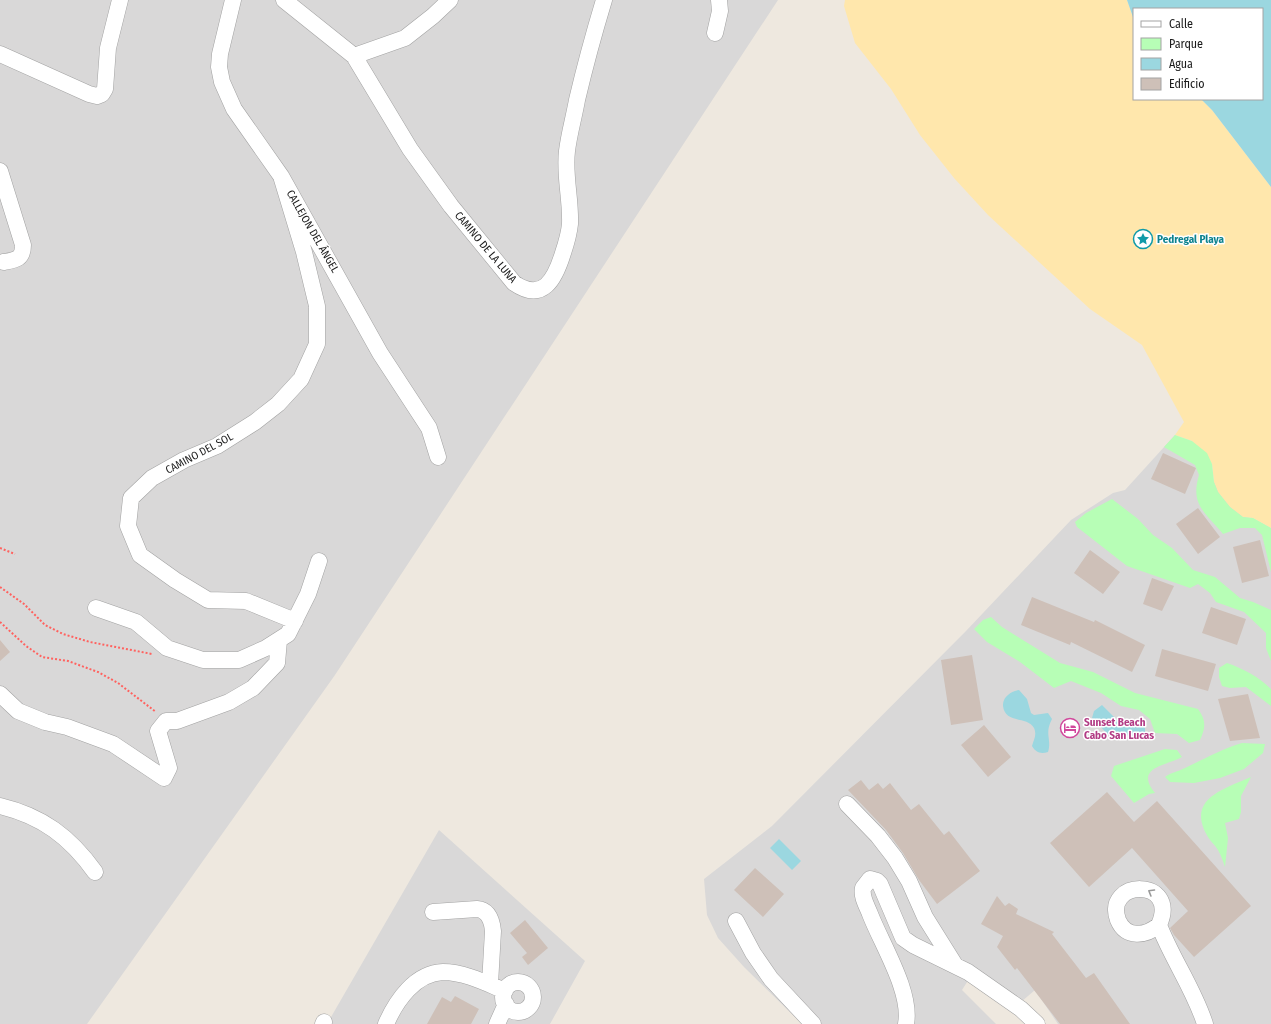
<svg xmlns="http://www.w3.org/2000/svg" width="1271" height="1024" viewBox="0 0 1271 1024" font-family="'Fira Sans Condensed',sans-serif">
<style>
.residential{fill:#d9d8d8}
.sand{fill:#ffe7ac}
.park{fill:#b7feb6}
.water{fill:#9bd7e0}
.building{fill:#cec0b8}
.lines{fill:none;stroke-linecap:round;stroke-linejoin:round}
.minor-casing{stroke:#a2a2a2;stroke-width:17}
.path{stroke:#ff625f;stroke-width:2;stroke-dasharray:2 2;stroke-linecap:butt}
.minor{stroke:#fff;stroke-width:16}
.oneway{stroke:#989898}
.labels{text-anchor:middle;stroke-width:3;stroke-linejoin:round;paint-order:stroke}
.street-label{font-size:11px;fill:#1b1b1b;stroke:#fff}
.culture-label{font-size:11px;font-weight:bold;fill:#0d838f;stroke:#fff;text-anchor:start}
.hotel-label{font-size:11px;font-weight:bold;fill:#b23c85;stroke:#fff;text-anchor:start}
</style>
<rect width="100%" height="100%" fill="#eee8df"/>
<path class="residential" d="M0 0H778L335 675 87 1024H0Z
M1175 435 1243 517 1253 518 1271 528V1024H1058L1035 990 1021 1002 976 968 962 990 996 1024H802L744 967 718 938 707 915 704 879 772 826 966 631 1071 520 1113 493 1125 490Z
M439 830 585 961 550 1024H327Z"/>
<path class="sand" d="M845 0H1127L1134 20V99H1201L1212 110 1271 187V528L1253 518 1243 517 1230 507 1218 492 1214 482 1212 464 1192 441 1175 435 1184 422 1142 345 1090 309 988 215 954 178 920 135 891 89 855 43 844 6Z"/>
<path class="park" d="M1175 435 1192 441 1207 453 1212 464 1214 482 1218 492 1230 507 1243 517 1253 518 1271 528V572L1262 535 1255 528H1240L1223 534C1205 512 1190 505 1199 475L1195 465 1164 447Z
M1112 499 1138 519 1153 535 1172 548 1193 570 1215 577 1240 598 1253 602 1271 610V661L1266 648V633L1244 612 1216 602 1210 593 1198 584 1190 588 1127 566 1077 527 1075 522 1086 513Z
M991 617 1002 627 1060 663 1093 672 1135 693 1198 709C1206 720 1206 727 1200 740L1189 743 1177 734 1155 733 1150 719 1139 710 1121 706 1101 693 1071 681 1054 688 1020 662 987 642 974 629 983 620Z
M1227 663C1244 669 1259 677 1271 689V706L1246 687 1230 688 1222 686 1219 677V668Z
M1242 743 1265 744 1263 753 1244 769 1220 778 1194 783 1170 782 1165 777C1172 772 1177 772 1185 768 1204 759 1222 749 1242 743Z
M1165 749 1177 750 1182 757C1166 766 1134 767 1155 793L1149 794 1134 803 1111 776 1114 766Z
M1251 777 1241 796V812L1239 819 1225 823 1228 838 1225 867C1223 861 1221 855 1218 850 1215 845 1211 842 1208 837 1185 799 1224 789 1251 777Z"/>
<path class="water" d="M1127 0H1271V187L1212 110 1201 99H1262V9H1134V20Z
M1019 690 1027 699 1031 713 1034 715 1048 713 1052 719C1044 734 1052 739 1048 752 1041 754 1036 753 1032 746 1034 739 1037 735 1034 728 1028 716 1005 724 1003 706 1003 702 1004 698 1008 695 1011 692 1014 691 1019 690Z
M1102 705 1116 719 1125 724 1141 723 1145 728V734C1138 743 1133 737 1124 734L1114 739C1110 737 1096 722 1092 718L1094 711Z
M779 839 801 861 792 870 770 848Z"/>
<path class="building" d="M1163 453 1196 468 1185 494 1151 479Z
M1198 508 1220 537 1198 554 1176 524Z
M1260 540 1269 576 1242 583 1233 547Z
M1090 550 1120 572 1103 594 1074 573Z
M1152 578 1174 586 1162 611 1143 604Z
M1032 597 1094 622 1095 620 1145 645 1132 672 1071 642 1070 645 1021 625Z
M1211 607 1246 619 1237 645 1202 633Z
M0 640 10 652 0 661Z
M1162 649 1216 664 1208 691 1155 676Z
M972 655 983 720 951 725 941 660Z
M1248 694 1260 738 1230 741 1218 699Z
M984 725 1011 757 988 777 961 745Z
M861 780 869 790 878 783 883 789 890 783 911 810 919 804 944 835 949 831 980 871 937 904 919 880 903 853 886 830 848 790Z
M1107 792 1134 822 1157 801 1251 906 1194 957 1174 935 1170 928 1188 911 1132 848 1089 887 1050 843Z
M755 868 784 894 763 917 734 890Z
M997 896 1005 906 1009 903 1018 909 1016 914 1054 932 1052 934 1086 978 1094 973 1130 1024H1060L1017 968 1015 970 997 947 1003 936 981 924Z
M525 920 548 948 528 965 522 957 527 953 510 933Z
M455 996 479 1009 471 1024H427L442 997 451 1002Z"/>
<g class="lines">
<g class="minor-casing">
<path id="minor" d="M233 0 220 54 219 67 222 82 234 109 281 176 380 353 429 428 438 457
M284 0 354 56 410 149 451 206 514 283C543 303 555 279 563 253 566 244 569 234 570 224 571 199 564 175 567 151 569 134 574 117 577 100 585 66 594 33 604 0
M715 33 720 11 719 0
M0 54 89 94 97 96 102 94 105 89 108 48 120 0
M354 56 405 38 433 16 450 0
M0 171 23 245C23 259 16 260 4 262
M281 176 304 252 317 306V344L301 379 278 404 255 422 217 446 184 460 152 478 131 498 128 526 140 555 175 580 208 600 246 601 295 621
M96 608 136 622 167 648 203 660H239L266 648 288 634 308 594 319 561
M0 694 18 711 45 722 67 727 113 744 164 778 169 768 158 731 166 721H177L229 702 253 688 277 663 279 640
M847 804 878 836 895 858 909 881 925 917 955 965
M0 806C42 816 70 837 95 872
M433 912 477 909C489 910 492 921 493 931L490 984
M736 921 753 953 771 979 813 1024
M1159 925C1146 936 1126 939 1118 920 1103 879 1180 877 1159 925 1172 959 1194 989 1205 1024
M503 997a15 15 0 1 1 30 0a15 15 0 1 1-30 0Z
M323 1024 324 1022
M386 1024C396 1001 415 973 443 972 464 972 486 983 505 991
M497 1024 506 1004
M906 1024C912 992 882 945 870 914 867 906 861 897 863 888L870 879 877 881 880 884 903 938 913 945 968 972 1021 1009 1037 1024"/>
</g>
<path class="path" d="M0 548 15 554
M0 587 24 604 45 625 63 634 90 642 152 654
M0 622 26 646 42 657 68 661 98 672 118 683 156 712"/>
<use href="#minor" class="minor"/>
</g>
<defs><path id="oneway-chevron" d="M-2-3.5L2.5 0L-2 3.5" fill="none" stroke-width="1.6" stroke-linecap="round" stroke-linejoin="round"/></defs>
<use class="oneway" href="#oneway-chevron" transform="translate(1151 892) rotate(-149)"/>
<defs>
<g id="sight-ring" transform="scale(1)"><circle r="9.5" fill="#fff" stroke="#0f9aa8" stroke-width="1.5"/><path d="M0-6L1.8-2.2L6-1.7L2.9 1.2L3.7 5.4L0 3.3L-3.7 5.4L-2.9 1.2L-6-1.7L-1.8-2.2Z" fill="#0f9aa8"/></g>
<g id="hotel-ring" transform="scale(1)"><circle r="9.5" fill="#fff" stroke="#d1479c" stroke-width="1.5"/><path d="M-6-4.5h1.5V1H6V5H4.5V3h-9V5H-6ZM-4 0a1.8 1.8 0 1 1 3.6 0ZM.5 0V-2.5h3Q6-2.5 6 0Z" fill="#d1479c"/></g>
</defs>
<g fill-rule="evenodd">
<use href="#sight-ring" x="1143" y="239"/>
<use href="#hotel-ring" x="1070" y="728"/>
</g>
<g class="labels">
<g class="street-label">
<text transform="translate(313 231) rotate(60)" y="4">CALLEJON DEL ÁNGEL</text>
<text transform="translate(486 247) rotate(50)" y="4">CAMINO DE LA LUNA</text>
<text transform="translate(199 453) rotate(-28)" y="4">CAMINO DEL SOL</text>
</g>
<g class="culture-label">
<text x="1157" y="243">Pedregal Playa</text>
</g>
<g class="hotel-label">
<text x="1084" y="726">Sunset Beach<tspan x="1084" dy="13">Cabo San Lucas</tspan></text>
</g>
</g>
<rect x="1133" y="8" width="130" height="92" fill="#ffffff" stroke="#a4a4a4"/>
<rect x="1141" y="21" width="20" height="6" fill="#ffffff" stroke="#a4a4a4"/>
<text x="1169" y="28" font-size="12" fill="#1b1b1b">Calle</text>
<rect x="1141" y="38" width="20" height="12" fill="#b7feb6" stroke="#a4a4a4"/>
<text x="1169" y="48" font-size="12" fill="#1b1b1b">Parque</text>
<rect x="1141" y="58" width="20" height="12" fill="#9bd7e0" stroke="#a4a4a4"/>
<text x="1169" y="68" font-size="12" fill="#1b1b1b">Agua</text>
<rect x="1141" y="78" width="20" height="12" fill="#cec0b8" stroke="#a4a4a4"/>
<text x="1169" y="88" font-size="12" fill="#1b1b1b">Edificio</text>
</svg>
